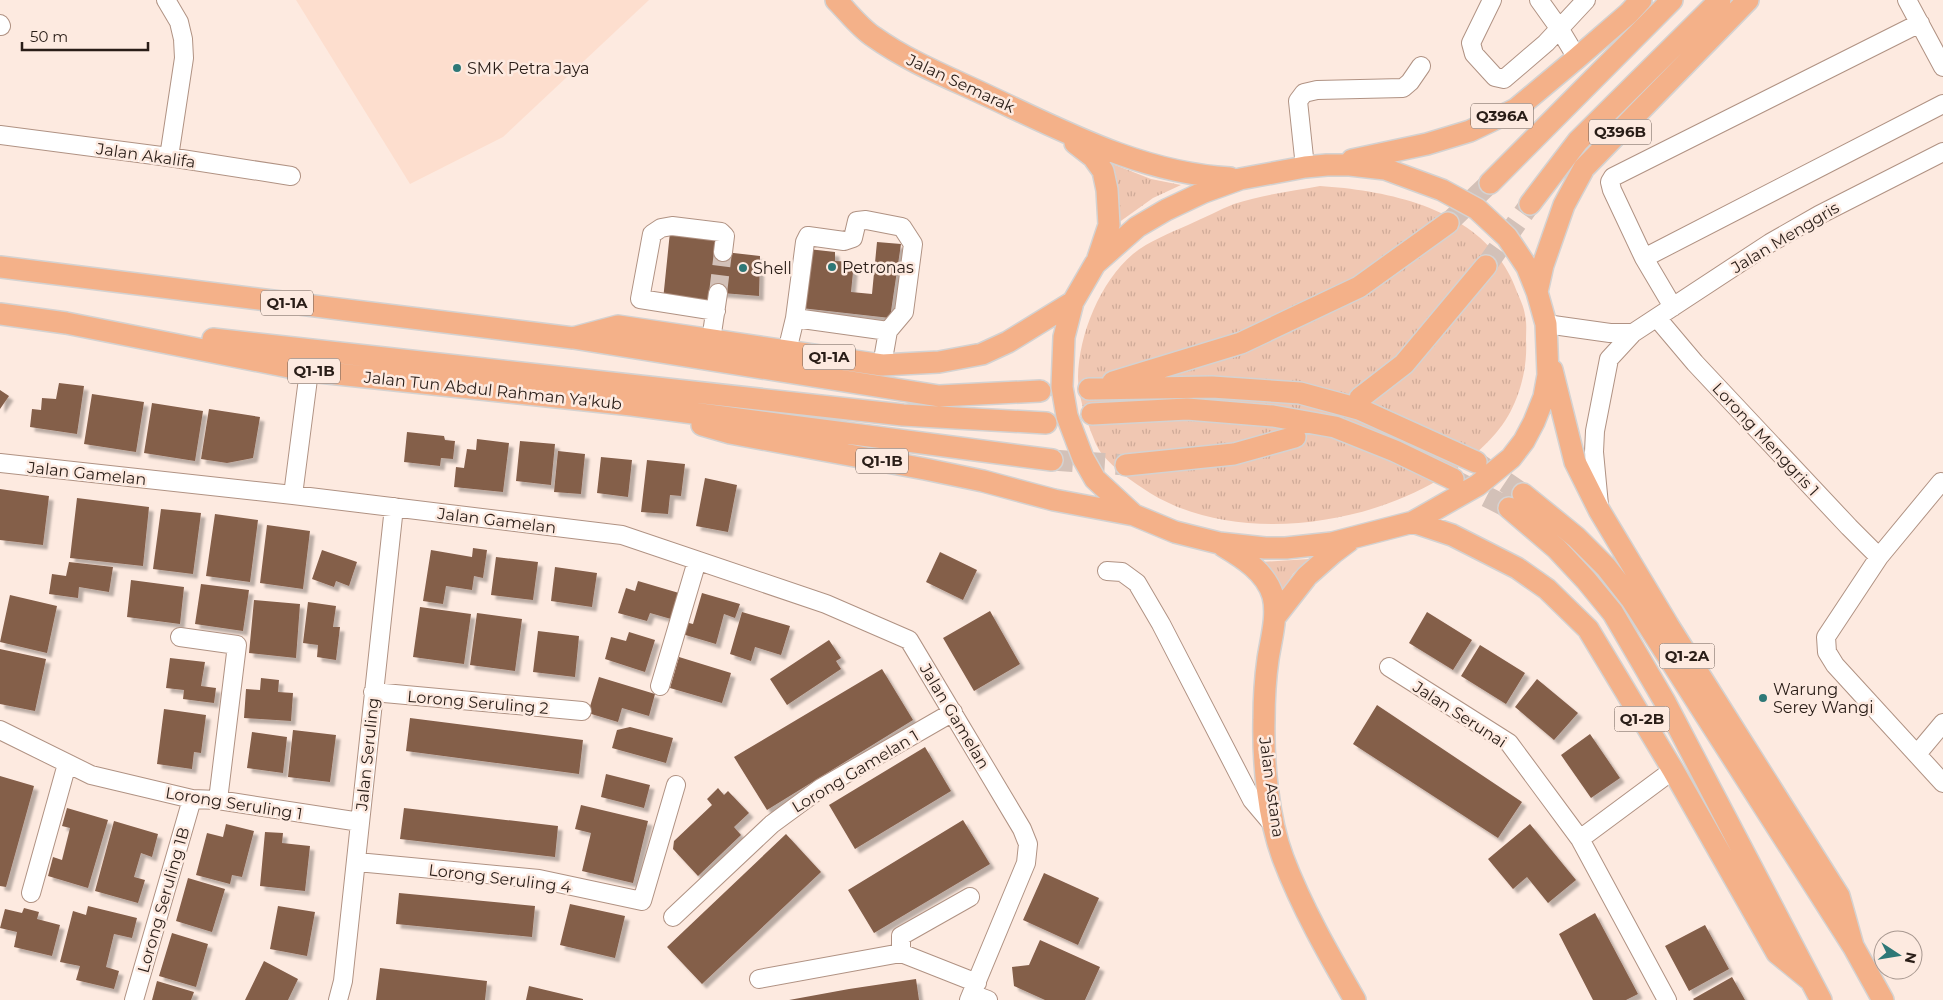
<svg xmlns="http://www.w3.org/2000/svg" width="1943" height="1000" viewBox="0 0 1943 1000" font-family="Montserrat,sans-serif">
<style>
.built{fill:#fddece}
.grass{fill:url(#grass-tufts)}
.building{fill:#845e4a;filter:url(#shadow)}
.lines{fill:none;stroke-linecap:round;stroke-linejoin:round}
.minor-tunnel{stroke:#d3c1b8;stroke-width:18;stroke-dasharray:18 9;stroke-linecap:butt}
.major-tunnel{stroke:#d3c1b8;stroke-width:21;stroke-dasharray:21 11;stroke-linecap:butt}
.minor-casing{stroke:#b09283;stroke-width:20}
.major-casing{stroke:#d4d2d1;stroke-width:24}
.minor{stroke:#fff;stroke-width:18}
.major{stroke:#f4b189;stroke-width:21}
.poi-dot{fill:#2e7877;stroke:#fdeae0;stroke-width:2}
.labels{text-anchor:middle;stroke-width:5;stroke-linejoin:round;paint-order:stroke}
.shield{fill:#fdeae0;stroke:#695a53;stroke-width:1}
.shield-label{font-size:15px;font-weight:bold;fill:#291d17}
.poi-label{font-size:16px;fill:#291d17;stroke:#fdeae0;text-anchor:start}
.street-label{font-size:16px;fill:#291d17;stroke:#fdeae0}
</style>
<defs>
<pattern id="grass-tufts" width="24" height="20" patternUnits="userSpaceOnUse" patternTransform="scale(1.25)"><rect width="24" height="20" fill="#f0c7b2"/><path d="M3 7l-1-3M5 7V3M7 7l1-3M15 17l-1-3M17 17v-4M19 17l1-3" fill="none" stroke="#ceaa98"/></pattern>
<filter id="shadow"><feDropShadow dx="4.5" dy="4.5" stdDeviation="1" flood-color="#0004"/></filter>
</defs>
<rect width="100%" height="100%" fill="#fdeae0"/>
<path class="built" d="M296 0H649L503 137 410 184Z"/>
<path class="grass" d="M1110 163 1151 179 1181 185 1153 198 1118 223 1119 199Z
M1320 186C1396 191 1489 212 1517 292 1520 299 1524 307 1525 315 1527 323 1526 332 1526 340 1528 372 1517 409 1496 433 1422 520 1249 554 1150 493 1133 482 1115 470 1102 454 1097 448 1094 439 1091 432 1085 415 1078 395 1078 377 1079 334 1100 282 1133 254 1149 241 1170 233 1188 225 1204 218 1219 210 1234 204 1262 195 1292 191 1320 186Z
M1309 559 1293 574 1280 594 1260 562Z"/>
<path class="building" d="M670 232 717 237 716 251 760 256 759 296 710 292 708 306 663 300Z
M877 242 901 244 890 318 801 308 808 249 835 252V261L854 262 851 292 872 294Z
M59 383 84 386 77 434 30 427 32 409 41 410 42 398 56 399Z
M0 390 9 396 0 409Z
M92 394 144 402 136 452 84 444Z
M152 403 203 411 195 461 144 453Z
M209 409 260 417 253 458 227 463 201 459Z
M407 432 444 436 445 440 455 441 453 459 441 458 440 466 404 462Z
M477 439 509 443 503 492 454 487 456 467 464 468 467 449 476 450Z
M520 441 555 444 551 485 516 481Z
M558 451 585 454 581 494 554 492Z
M601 457 632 460 628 497 597 493Z
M647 460 685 464 681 496 670 495 668 514 641 512Z
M705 478 737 485 728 532 696 526Z
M0 489 49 496 43 545 0 540Z
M77 498 149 507 143 566 70 558Z
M161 509 201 513 193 574 153 569Z
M215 514 258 520 250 582 206 576Z
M267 525 310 531 303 589 260 583Z
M473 548 487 550 483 578 474 576 472 590 446 586 443 604 423 601 431 550 472 557Z
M322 550 357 562 349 586 336 581 334 587 312 579Z
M940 552 977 570 963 600 926 582Z
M496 557 538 562 533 600 491 595Z
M69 562 113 567 109 592 79 587 78 598 49 594 52 574 66 576Z
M555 567 597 573 592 607 551 601Z
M131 580 184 587 180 624 127 617Z
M638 581 679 593 671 619 650 613 647 621 618 613 626 588 635 591Z
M201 584 249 590 243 631 195 624Z
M702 593 740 604 735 618 724 614 716 644 682 634 685 622 693 624Z
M10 595 57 606 47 653 0 642Z
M254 600 300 604 296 658 249 653Z
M308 602 336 606 333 627H340L336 660 317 657 318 645 303 643Z
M420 607 471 614 464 664 413 657Z
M990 611 1020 664 974 691 943 638Z
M742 612 790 626 781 655 755 647 751 661 730 654Z
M1427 612 1472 640 1453 670 1409 643Z
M477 613 522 619 515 671 470 665Z
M538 631 579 636 575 677 533 672Z
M629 632 655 640 645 672 605 659 611 637 626 641Z
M829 640 841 658 836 661 841 669 787 705 770 679Z
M1480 645 1525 673 1506 704 1461 676Z
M0 649 46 659 35 711 0 704Z
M679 657 731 673 722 703 670 688Z
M170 658 205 662 201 686 216 688 214 703 183 699 184 690 166 688Z
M882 669 913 720 767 810 734 757Z
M599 677 655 694 649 716 622 708 618 722 588 713Z
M261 678 279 680 278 692 293 693 291 721 244 718 246 689 260 690Z
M1537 679 1578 713 1554 740 1515 707Z
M1377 705 1522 802 1498 838 1353 744Z
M164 709 206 715 201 753 194 752 192 769 157 764Z
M410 718 583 740 579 774 406 751Z
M630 727 673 738 666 763 612 748 617 730Z
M293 730 336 735 330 782 288 777Z
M252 732 287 737 283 773 247 768Z
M1590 734 1620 778 1591 798 1561 755Z
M925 747 951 791 855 849 829 805Z
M606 774 650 785 644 808 601 797Z
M0 776 34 786 6 887 0 886Z
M718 788 724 795 728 791 749 813 734 827 741 835 698 876 673 849 674 841 712 805 707 799Z
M581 805 648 821 633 883 582 871 591 833 575 829Z
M67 808 108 820 88 888 48 876 53 857 62 860 70 828 62 826Z
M404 808 558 826 555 857 400 839Z
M963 820 990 864 874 933 848 890Z
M114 821 158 834 152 857 141 853 134 877 145 880 138 903 95 891Z
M226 824 254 831 242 877 232 875 230 884 196 875 207 833 223 837Z
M1530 824 1576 880 1548 903 1527 877 1513 889 1488 859Z
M265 832 283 833 282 843 310 846 305 891 260 886Z
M786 834 821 872 702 984 667 947Z
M1044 873 1099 898 1078 945 1023 920Z
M188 878 225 889 212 932 176 921Z
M399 893 535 906 532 937 396 924Z
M570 904 625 916 615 958 560 945Z
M88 906 137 918 132 938 114 934 106 967 119 971 114 989 76 980 80 966 60 962 73 911 86 915Z
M278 906 315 912 307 956 270 949Z
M24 908 39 912 37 919 60 925 52 956 14 947 17 932 0 928 5 909 22 913Z
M1595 913 1638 994 1626 1000H1593L1559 934Z
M1705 925 1729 969 1689 991 1665 946Z
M172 933 208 944 196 987 159 976Z
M1040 940 1100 967 1085 1000H1045L1014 986 1012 967 1029 965Z
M264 961 298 979 288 1000H245Z
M380 968 487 981 485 1000H376Z
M1732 977 1745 1000H1694L1693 999Z
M916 979 919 1000H789L849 989Z
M157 981 194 992 191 1000H152Z
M529 986 583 999V1000H526Z"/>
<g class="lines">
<path class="minor-tunnel" d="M718 293 723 252"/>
<path class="major-tunnel" d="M1448 223 1490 183
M1486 266 1530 204
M1052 460 1126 465
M1479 464 1523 494
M1458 482 1509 508"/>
<g class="minor-casing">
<path id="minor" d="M166 0 179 22 183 39 184 58 169 157
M1492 0 1471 43 1474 54 1495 77 1504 79 1546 43 1586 0
M1539 0 1559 28 1577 58
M1907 0 1943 67
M0 24 1 26
M0 135 169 157 291 176
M1305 167 1298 101 1304 93 1317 90 1403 88 1410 82 1421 66
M1644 258 1943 104
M1673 307 1644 258 1612 190 1610 182 1613 177 1920 23
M716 311 640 299 652 234 661 228 672 226 721 232 725 236 723 252
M795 318 888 331
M1657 318 1695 363 1849 527 1879 557
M1546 324 1610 333H1633
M711 340 718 293
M787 351 795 318 805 242 808 236 844 241 853 238 857 221 866 220 902 227 913 244 904 312 888 331 882 365
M0 463 293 495 622 535 826 604 909 640 1022 829 1028 844 1026 863 969 1000
M1941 482 1879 557 1826 637 1827 652 1835 665 1943 783
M293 495 309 371
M1599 505 1594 452 1595 431 1609 359 1633 333 1770 243 1819 215 1943 152
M1107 571 1122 572 1137 583 1161 624 1252 800 1274 826
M180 637 237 645 218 800
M1389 667 1509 743 1580 839 1667 1000
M660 686 697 561
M373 692 582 711
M0 730 91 775 192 799 218 800 360 822
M1917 754 1943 723
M1580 839 1673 770
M357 862 539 879 642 901 676 785
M31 893 67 764
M673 917 772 824 821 788 953 712
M901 953V936L970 897
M759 979 901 953 977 983
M972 994 988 1000
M134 1000 192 799
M338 1000 343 981 394 507"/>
</g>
<g class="major-casing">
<path id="major" d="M836 0C848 12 860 28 874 37 909 62 950 78 988 96 1067 133 1142 173 1230 178
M1075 143 1093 157 1103 171 1107 190 1109 225 1098 258
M1352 160 1427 144 1470 131 1516 109 1577 58 1629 13 1641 0
M1490 183 1672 0
M1530 204 1578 141 1720 0
M0 267 573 338 939 396 1040 391
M1537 292 1543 265 1564 205 1584 168 1748 0
M0 314 66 323 309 371 632 405 1052 460
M573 338 618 326 882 365 939 362 982 354 1008 342 1073 302 1095 264 1137 227 1166 210 1204 192 1240 179 1305 167 1327 165H1350L1385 169 1442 190 1477 209 1507 237 1527 267 1537 292 1546 324 1548 375 1544 397 1534 422 1524 441 1511 458 1478 485 1413 522 1332 543 1286 548H1265L1219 543 1175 532 1134 515 1095 479 1083 458 1067 416 1062 387 1064 337 1073 302
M213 339 903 415 1046 423
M1552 370 1575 462 1599 510 1668 625 1839 896 1853 946
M1113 382 1241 343 1359 287 1448 223
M1089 389 1212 387 1300 393 1359 409 1476 462
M1360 398 1404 364 1486 266
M1092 414 1187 409 1273 416 1335 427 1395 451 1453 479
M702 425 730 433 925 469 983 481 1054 500 1134 515
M1126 465 1234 454 1295 437
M1523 494 1576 537 1606 567 1632 600 1853 946 1883 1000
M1509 508 1557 549 1586 580 1613 613 1665 702 1821 1000
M1413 522 1452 535 1517 568 1547 589 1588 629 1673 770 1777 953 1810 980
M1223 546C1243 558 1266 572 1273 596 1278 616 1271 639 1268 659 1265 680 1264 699 1264 720 1263 762 1268 818 1283 858 1302 908 1329 955 1355 1000
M1275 617 1307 576 1333 553 1349 541"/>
</g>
<use href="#minor" class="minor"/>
<use href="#major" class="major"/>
</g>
<g class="poi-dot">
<circle cx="457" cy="68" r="5"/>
<circle cx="832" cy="267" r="5"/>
<circle cx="743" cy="268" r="5"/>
<circle cx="1763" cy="698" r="5"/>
</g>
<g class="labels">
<g class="shield">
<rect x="1471" y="103.5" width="62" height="25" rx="4"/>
<rect x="1589" y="119.5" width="62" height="25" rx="4"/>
<rect x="261" y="290.5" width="52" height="25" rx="4"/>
<rect x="803" y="344.5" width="52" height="25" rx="4"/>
<rect x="288" y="358.5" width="52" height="25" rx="4"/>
<rect x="856" y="448.5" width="52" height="25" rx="4"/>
<rect x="1659.5" y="643.5" width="55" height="25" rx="4"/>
<rect x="1614.5" y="706.5" width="55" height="25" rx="4"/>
</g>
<g class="shield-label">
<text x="1502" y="121">Q396A</text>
<text x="1620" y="137">Q396B</text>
<text x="287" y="308">Q1-1A</text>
<text x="829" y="362">Q1-1A</text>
<text x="314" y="376">Q1-1B</text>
<text x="882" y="466">Q1-1B</text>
<text x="1687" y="661">Q1-2A</text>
<text x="1642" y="724">Q1-2B</text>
</g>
<g class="poi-label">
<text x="467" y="74">SMK Petra Jaya</text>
<text x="842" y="273">Petronas</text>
<text x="753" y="274">Shell</text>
<text x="1773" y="695">Warung<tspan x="1773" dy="18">Serey Wangi</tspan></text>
</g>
<g class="street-label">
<text transform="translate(961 83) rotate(25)" y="6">Jalan Semarak</text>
<text transform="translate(146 155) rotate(8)" y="6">Jalan Akalifa</text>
<text transform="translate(1785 237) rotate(-31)" y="6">Jalan Menggris</text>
<text transform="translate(493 390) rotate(6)" y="6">Jalan Tun Abdul Rahman Ya'kub</text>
<text transform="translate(1766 439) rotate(47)" y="6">Lorong Menggris 1</text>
<text transform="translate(87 473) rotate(6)" y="6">Jalan Gamelan</text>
<text transform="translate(497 520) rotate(7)" y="6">Jalan Gamelan</text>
<text transform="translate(478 702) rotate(5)" y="6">Lorong Seruling 2</text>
<text transform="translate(1460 714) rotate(33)" y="6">Jalan Serunai</text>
<text transform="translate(955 716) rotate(59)" y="6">Jalan Gamelan</text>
<text transform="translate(367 754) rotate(-84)" y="6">Jalan Seruling</text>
<text transform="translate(855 771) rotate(-31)" y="6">Lorong Gamelan 1</text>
<text transform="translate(1272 787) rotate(82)" y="6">Jalan Astana</text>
<text transform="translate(234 803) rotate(9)" y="6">Lorong Seruling 1</text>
<text transform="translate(500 878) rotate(7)" y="6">Lorong Seruling 4</text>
<text transform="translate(163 900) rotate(-74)" y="6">Lorong Seruling 1B</text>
</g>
</g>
<g transform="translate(1898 955) rotate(102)"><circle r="24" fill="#fdeae0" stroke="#a89890"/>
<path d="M0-4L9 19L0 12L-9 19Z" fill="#2e7877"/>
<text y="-8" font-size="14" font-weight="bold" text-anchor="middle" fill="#291d17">N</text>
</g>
<path d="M22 42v8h126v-8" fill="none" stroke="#291d17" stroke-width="2.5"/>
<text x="30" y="42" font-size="15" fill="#291d17" stroke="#fdeae0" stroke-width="4" paint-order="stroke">50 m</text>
</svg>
